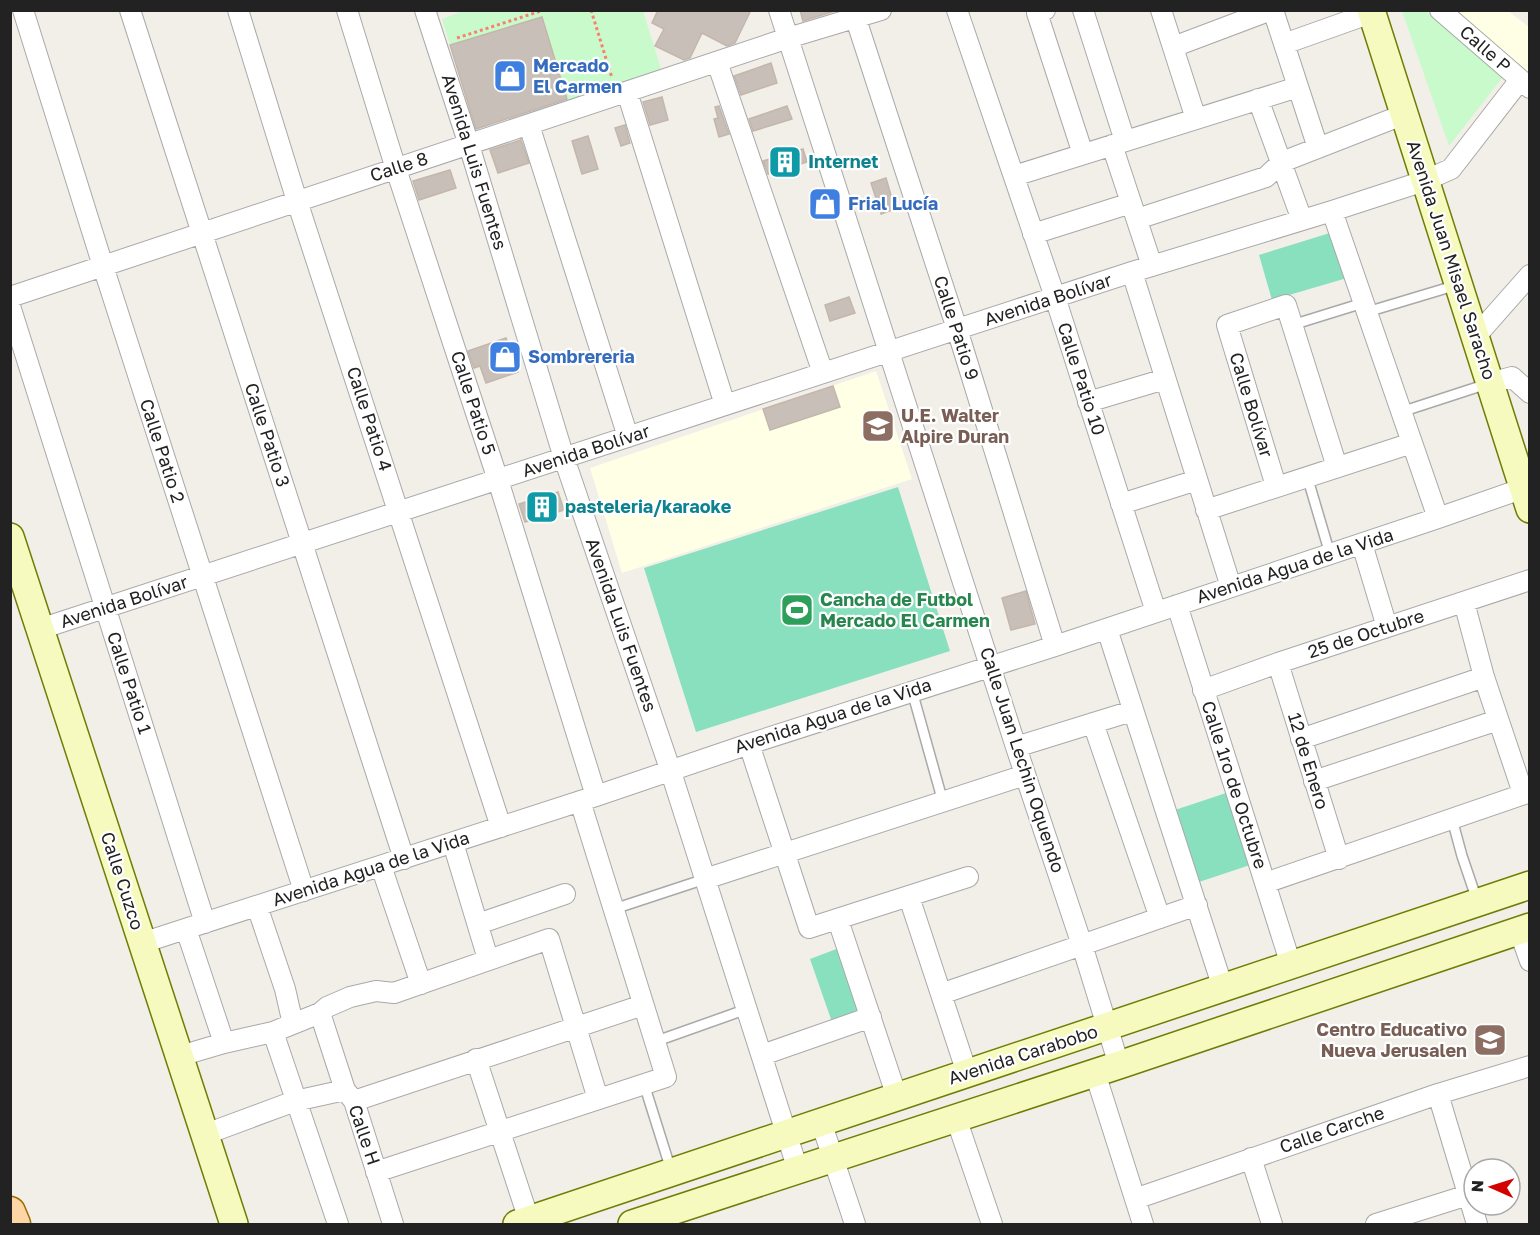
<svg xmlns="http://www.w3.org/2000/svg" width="1540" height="1235" viewBox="0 0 1540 1235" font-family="'Golos Text',sans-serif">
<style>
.education{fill:#ffffe5}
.park{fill:#c8facc}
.pitch{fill:#88e0be}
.building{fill:#c7bfb8;stroke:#c4b6ab;stroke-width:1.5}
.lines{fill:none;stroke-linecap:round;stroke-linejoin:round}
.lane-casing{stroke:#a9a9a9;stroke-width:12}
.street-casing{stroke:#a9a9a9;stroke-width:22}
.secondary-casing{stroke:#707d05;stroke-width:30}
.primary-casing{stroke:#a06b00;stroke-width:33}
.path{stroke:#fa8072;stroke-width:3;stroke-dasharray:3 3;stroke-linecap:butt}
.lane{stroke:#fff;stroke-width:9}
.street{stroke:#fff;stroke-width:20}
.secondary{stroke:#f7fabf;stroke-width:27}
.primary{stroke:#fcd6a4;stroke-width:30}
.labels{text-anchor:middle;stroke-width:4.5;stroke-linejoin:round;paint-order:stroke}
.street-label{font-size:18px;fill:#222;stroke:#fff}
.shop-label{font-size:18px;font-weight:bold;fill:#366cbe;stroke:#fff;text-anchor:start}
.culture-label{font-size:18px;font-weight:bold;fill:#0d838f;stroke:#fff;text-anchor:start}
.education-label{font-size:18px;font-weight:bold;fill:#785e54;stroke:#fff;text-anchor:start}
.leisure-label{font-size:18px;font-weight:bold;fill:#27864d;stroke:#fff;text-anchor:start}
</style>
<rect width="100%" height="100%" fill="#f2efe9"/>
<path class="education" d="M1446 11H1508L1529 27V82Z
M876 371 912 479 622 573 590 468Z"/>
<path class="park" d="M466 10 643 11 663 75 570 106 542 17 450 45 442 19Z
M1402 11H1425L1506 73 1449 146Z"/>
<path class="pitch" d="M1333 232 1347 278 1272 300 1259 255Z
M898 487 950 651 696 732 644 568Z
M1226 793 1250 865 1196 883 1172 811Z
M839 948 862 1015 833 1025 810 959Z"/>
<path class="building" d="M658 10H751L735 43 727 46 702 33 690 58 684 60 655 46 664 29 652 23Z
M800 10H838L803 21Z
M542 17 567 99 476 129 450 45Z
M771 63 777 83 741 95 734 76Z
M662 97 668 120 650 125 643 102Z
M719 106 729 134 719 137 714 119 718 118 715 107Z
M787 106 792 119 753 131 749 119Z
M625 125 630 143 621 146 615 128Z
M588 136 598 169 582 174 572 141Z
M521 140 529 163 498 173 490 150Z
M803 149 807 162 768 174 763 161Z
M450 170 456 188 419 200 413 181Z
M886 178 895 209 881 214 871 183Z
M849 297 855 313 830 321 825 305Z
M506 338 518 372 486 383 480 366 474 368 468 351Z
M833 386 840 407 770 430 763 409Z
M558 492 564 510 525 522 519 504Z
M1026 591 1035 624 1011 630 1002 598Z"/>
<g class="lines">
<g class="lane-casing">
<path id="lane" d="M1367 312 1457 285
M1292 325 1363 303
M1401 412 1487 384
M1307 476 1330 554
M912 691 943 802
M1452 819 1462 856 1477 900
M614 909 705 879
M654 1042 747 1009
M644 1084 671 1170"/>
</g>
<g class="street-casing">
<path id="street" d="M23 10 103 266 304 891
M130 10 404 859
M238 10 297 201 501 827
M347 10 396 169 498 480 596 796
M425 10 469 145 564 458 670 769 798 1170
M779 10 1016 747 1082 945 1119 1065
M853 10 957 329 1055 646
M957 10 1055 297 1156 612
M1045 10 1037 13 1083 154
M1083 10 1125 141
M1161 10 1196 119
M1273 10 1318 148
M1440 10 1530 88
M1284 44 1371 13
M1173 47 1271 10
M717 62 823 373
M627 92 725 405
M1258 99 1302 220
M529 125 628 437
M1112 145 1152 266
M1014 176 1298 87
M1332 211 1438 518
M1137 219 1266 177 1282 162 1405 114
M1033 234 1131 203
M1132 272 1231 587
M10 297 788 38 881 10
M10 306 205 923
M1476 336 1530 275
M1490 383 1512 377 1530 393
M1088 402 1165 379
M1276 486 1227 325 1286 305 1337 467
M1121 504 1197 480
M1206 510 1412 443
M1362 544 1387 627
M1464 602 1484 677 1523 793
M1177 605 1291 965
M40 629 1132 272 1332 211 1424 181 1451 169 1520 80
M1107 629 1223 988
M1278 663 1339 859
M1203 690 1278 663 1530 580
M1093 723 1160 918
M1301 739 1484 677
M749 744 809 928 968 877
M1016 747 1132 711
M1314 781 1498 720
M453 843 488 959
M381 866 421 984
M705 879 1025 775
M1265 883 1530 792
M909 897 967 1073
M257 906 285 989 293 1024
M838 920 897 1097
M478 924 565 894
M186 929 224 1043
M1519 930 1530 961
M142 943 596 796 749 744 1055 646 1438 518 1530 486
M941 994 1197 905
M320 1013 345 1090 354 1101 393 1224
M273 1032 338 1224
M762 1055 871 1017
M180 1056 224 1043 273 1032 320 1013 327 1007 350 997 376 991 394 993 549 939 598 1099
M476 1059 529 1220
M1095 1073 1143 1224
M1438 1094 1477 1224
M354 1101 643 1005
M956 1118 992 1224
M821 1122 855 1224
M206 1134 295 1101 345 1090
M1251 1158 1272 1224
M376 1172 666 1077 580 801
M1135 1199 1438 1094 1530 1066
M1376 1224 1468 1195"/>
</g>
<g class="secondary-casing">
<path id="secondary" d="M1371 10 1530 509
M10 537 234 1224
M517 1224 1530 885
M632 1224 1119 1065 1530 927"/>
</g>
<g class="primary-casing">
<path id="primary" d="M10 1212 15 1224"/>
</g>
<path class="path" d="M591 10 612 78
M457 38 544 10"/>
<use href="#lane" class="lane"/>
<use href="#street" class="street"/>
<use href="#secondary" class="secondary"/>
<use href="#primary" class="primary"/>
</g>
<defs>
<g id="shop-square" transform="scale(1.725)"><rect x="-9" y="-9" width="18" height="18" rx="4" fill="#3f7fe0" stroke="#fff"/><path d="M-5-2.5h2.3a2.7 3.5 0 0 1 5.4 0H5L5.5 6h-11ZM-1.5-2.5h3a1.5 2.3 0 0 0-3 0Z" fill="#fff"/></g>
<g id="building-square" transform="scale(1.725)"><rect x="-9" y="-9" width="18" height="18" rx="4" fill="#0f9aa8" stroke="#fff"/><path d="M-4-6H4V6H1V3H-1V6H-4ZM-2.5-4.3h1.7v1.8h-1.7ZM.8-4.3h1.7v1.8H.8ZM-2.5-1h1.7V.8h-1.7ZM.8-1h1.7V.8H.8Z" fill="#fff"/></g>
<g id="school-square" transform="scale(1.725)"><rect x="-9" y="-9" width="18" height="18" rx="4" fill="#8d6e63" stroke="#fff"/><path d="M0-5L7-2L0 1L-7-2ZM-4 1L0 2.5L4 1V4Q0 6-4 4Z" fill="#fff"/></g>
<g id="stadium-square" transform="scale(1.725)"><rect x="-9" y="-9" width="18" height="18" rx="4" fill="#2e9e5b" stroke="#fff"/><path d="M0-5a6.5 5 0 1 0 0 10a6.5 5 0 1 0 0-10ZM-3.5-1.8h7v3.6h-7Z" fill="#fff"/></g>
</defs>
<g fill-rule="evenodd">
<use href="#shop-square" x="510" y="76"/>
<use href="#building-square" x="785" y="162"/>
<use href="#shop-square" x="825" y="204"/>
<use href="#shop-square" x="505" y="357"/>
<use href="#school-square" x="878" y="426"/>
<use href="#building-square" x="542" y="507"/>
<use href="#stadium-square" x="797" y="610"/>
<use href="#school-square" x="1490" y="1040"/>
</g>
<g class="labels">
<g class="street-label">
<text transform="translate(1485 49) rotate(41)" y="6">Calle P</text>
<text transform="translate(474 162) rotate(73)" y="6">Avenida Luis Fuentes</text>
<text transform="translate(399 167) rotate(-18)" y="6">Calle 8</text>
<text transform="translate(1451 260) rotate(72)" y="6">Avenida Juan Misael Saracho</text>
<text transform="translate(1048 300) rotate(-18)" y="6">Avenida Bolívar</text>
<text transform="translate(956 328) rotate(72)" y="6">Calle Patio 9</text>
<text transform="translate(1081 379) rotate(72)" y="6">Calle Patio 10</text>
<text transform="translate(473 403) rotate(72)" y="6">Calle Patio 5</text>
<text transform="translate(1251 405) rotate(73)" y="6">Calle Bolívar</text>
<text transform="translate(369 419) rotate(72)" y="6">Calle Patio 4</text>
<text transform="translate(267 435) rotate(72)" y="6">Calle Patio 3</text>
<text transform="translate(162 451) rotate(72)" y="6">Calle Patio 2</text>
<text transform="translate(586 451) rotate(-18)" y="6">Avenida Bolívar</text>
<text transform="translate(1295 566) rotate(-18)" y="6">Avenida Agua de la Vida</text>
<text transform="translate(124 602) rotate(-18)" y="6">Avenida Bolívar</text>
<text transform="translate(621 625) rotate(71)" y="6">Avenida Luis Fuentes</text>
<text transform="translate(1366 634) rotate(-18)" y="6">25 de Octubre</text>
<text transform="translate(129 683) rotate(72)" y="6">Calle Patio 1</text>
<text transform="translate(833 716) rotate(-18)" y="6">Avenida Agua de la Vida</text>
<text transform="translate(1022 760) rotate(72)" y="6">Calle Juan Lechin Oquendo</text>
<text transform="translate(1308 761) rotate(73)" y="6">12 de Enero</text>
<text transform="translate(1234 785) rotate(72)" y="6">Calle 1ro de Octubre</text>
<text transform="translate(371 869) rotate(-18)" y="6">Avenida Agua de la Vida</text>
<text transform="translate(122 881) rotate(72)" y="6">Calle Cuzco</text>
<text transform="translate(1023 1055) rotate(-18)" y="6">Avenida Carabobo</text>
<text transform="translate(1332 1130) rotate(-19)" y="6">Calle Carche</text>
<text transform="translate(364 1135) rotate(71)" y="6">Calle H</text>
</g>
<g class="shop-label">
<text x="533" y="72">Mercado<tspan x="533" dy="21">El Carmen</tspan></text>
<text x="848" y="210">Frial Lucía</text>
<text x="528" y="363">Sombrereria</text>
</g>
<g class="culture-label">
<text x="808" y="168">Internet</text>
<text x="565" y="513">pasteleria/karaoke</text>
</g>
<g class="education-label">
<text x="901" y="422">U.E. Walter<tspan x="901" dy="21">Alpire Duran</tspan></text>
<text x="1467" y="1036" text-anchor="end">Centro Educativo<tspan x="1467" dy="21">Nueva Jerusalen</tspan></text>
</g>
<g class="leisure-label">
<text x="820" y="606">Cancha de Futbol<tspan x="820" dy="21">Mercado El Carmen</tspan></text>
</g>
</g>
<rect width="1540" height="1235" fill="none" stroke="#222222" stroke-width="24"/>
<g transform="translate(1492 1187) rotate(273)"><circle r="28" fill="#ffffff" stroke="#a7a7a7" stroke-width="1.5"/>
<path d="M0-4.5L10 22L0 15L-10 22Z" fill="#d40000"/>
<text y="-9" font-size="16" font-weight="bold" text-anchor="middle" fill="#222222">N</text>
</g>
</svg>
